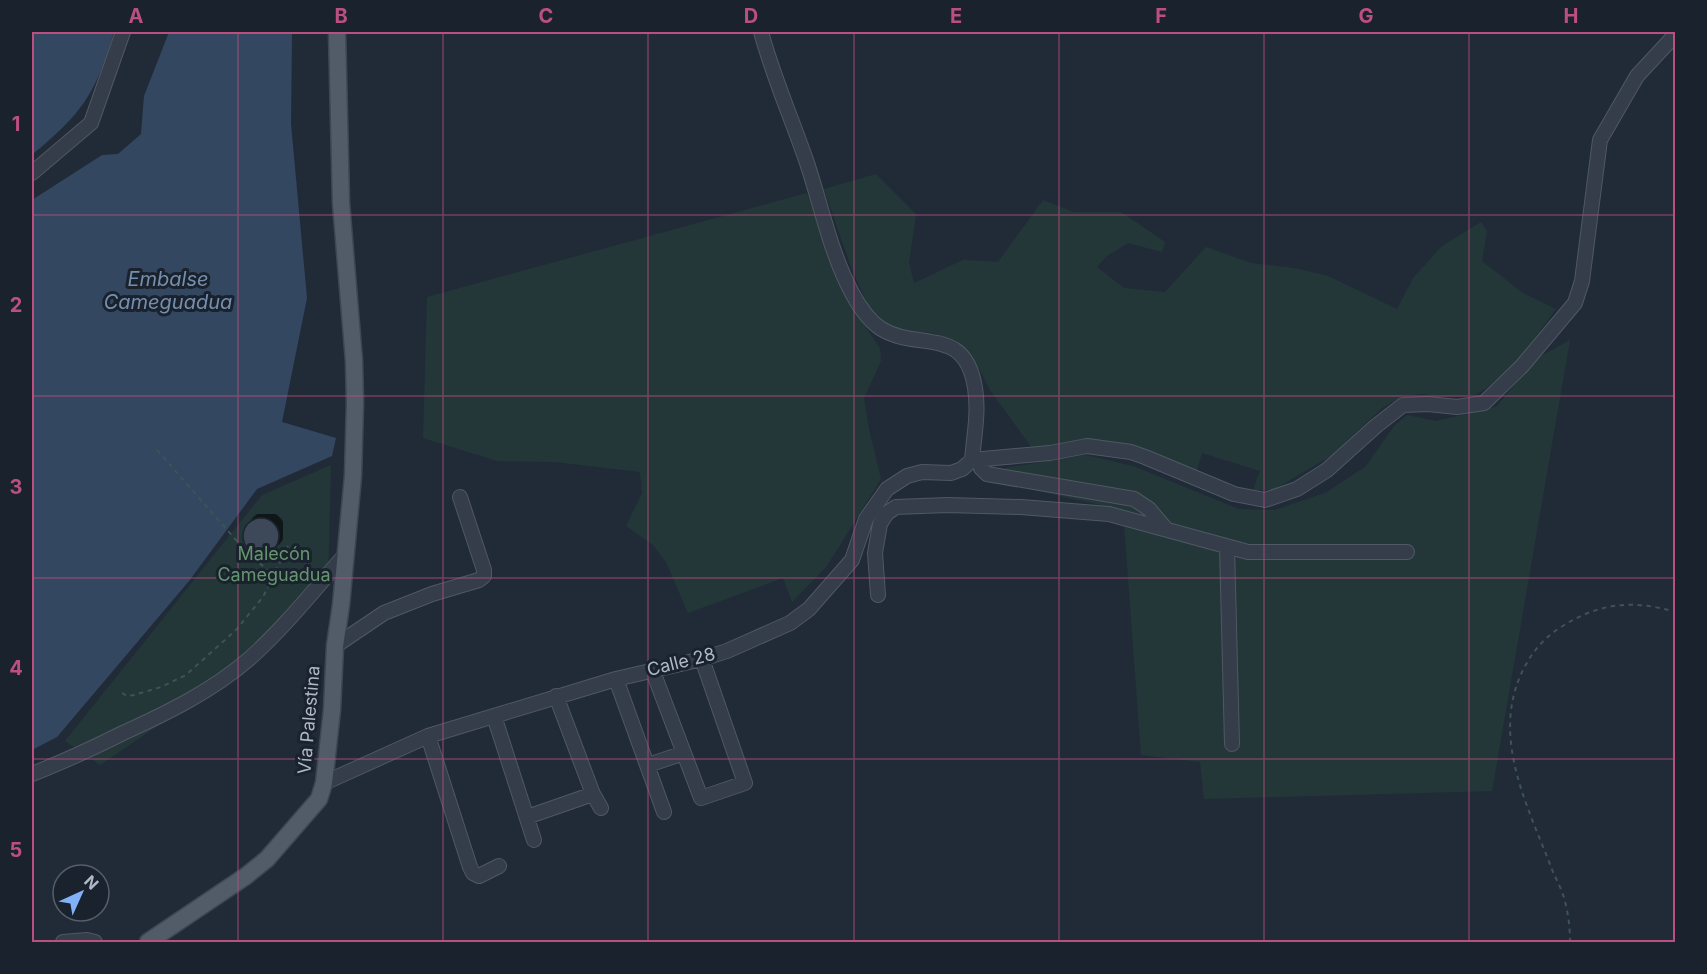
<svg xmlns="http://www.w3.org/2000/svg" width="1707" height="974" viewBox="0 0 1707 974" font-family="Inter,sans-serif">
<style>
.green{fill:#233739}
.water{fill:#344760}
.building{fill:#3d4a58;stroke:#1c242f;stroke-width:1.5;filter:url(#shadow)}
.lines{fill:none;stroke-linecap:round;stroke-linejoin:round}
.minor-casing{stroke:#4f5863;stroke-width:16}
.major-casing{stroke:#3e4652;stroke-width:19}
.path{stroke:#3d5354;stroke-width:2;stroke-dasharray:4.5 4.5;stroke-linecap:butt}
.minor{stroke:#343d49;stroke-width:14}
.major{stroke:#525c69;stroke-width:16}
.grid{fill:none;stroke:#bb5080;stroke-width:1.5;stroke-opacity:0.55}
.labels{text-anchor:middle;stroke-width:6;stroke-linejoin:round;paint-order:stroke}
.park-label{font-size:18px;fill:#669670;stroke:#1a222d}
.street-label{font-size:18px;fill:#afb8c5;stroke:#1a222d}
.water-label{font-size:20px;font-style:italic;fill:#768fae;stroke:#1a222d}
.neatline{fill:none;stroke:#bb5080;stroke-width:2}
.grid-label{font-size:20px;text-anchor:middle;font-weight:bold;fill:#bb5080}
</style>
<defs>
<filter id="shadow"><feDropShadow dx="5.5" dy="-5.5" stdDeviation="0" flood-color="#0009"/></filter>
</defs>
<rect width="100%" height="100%" fill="#212b38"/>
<path class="green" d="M876 174 916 214 909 263 914 283 963 260 998 262 1043 200 1074 212H1121L1165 242 1162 252 1128 243 1107 256 1097 267 1124 288 1165 292 1206 247 1251 263 1294 268 1328 276 1397 309 1413 278 1442 246 1481 222 1487 231 1482 261 1523 293 1556 309 1522 356 1487 388 1475 395 1442 397 1422 394 1403 396 1382 408 1331 456 1273 490H1253L1260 471 1202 453 1196 473 1079 442 1032 448 990 390 976 363 957 344 934 333 907 332 889 325 870 310 851 267 824 189Z
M807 193 831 261 862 322 880 348 881 361 864 398 869 429 881 479 827 566 792 602 783 578 688 613 666 562 653 545 626 526 642 493 640 472 555 462 497 461 423 438 427 297Z
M1570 340 1492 791 1204 799 1200 762 1141 755 1123 510 993 481 1005 468 1086 455 1133 466 1239 509 1275 510 1327 492 1366 466 1394 426 1407 415 1436 421 1496 407 1539 357Z
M331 465 328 587 208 692 100 765 65 741 262 495Z"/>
<path class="water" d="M32 32H113V35C95 96 80 115 32 155Z
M169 32H292L291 124 307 298 282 422 336 438 332 456 257 489 189 581 57 737 34 749 32 745V200L102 155 118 154 141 134 144 96Z"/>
<path class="building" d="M243 536a18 18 0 1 1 36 0a18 18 0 1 1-36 0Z"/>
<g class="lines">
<g class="minor-casing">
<path id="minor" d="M761 32C773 76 791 117 806 160 821 204 830 252 852 293 859 306 868 320 880 328 917 352 965 324 975 388 979 412 974 436 972 460
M32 173 91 123 123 32
M980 459 981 468 987 474 1134 499 1149 509 1166 529
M972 460 1050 453 1087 446 1131 452 1145 457 1234 494 1265 500 1297 489 1327 470 1376 426 1403 405 1428 404 1457 407 1484 403 1522 366 1575 303 1582 281 1600 140 1637 76 1676 34
M1227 547 1232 744
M878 595 875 553 880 524 887 513 896 507 947 505 1021 507 1109 514 1248 552H1407
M335 646 384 613 432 594 479 580 484 576V570L460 497
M652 669 701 798 745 783 702 659
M616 679 664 812
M556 696 593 794 601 808
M494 716 534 840
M428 736 470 867 473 873 479 876 499 866
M648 765 684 753
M32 774C63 762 93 748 123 733 167 713 212 691 249 659 284 628 314 590 345 555
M324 783 428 736 616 679 702 659 727 651 790 623 809 609 852 560 866 519 887 489 907 476 922 472 951 473 962 469 972 460
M527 817 593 794
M63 942 87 940 95 942"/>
</g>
<g class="major-casing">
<path id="major" d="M148 942 246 876 267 859 319 799 324 783 332 710 335 646 341 605 353 476 355 403 354 361 341 203 337 32"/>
</g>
<path class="path" d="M157 450 236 540 273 576
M122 693 127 696 134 695 161 687 186 675 236 630 263 597 288 546
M1570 942C1570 931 1569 918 1566 906 1564 894 1558 883 1553 872 1530 811 1493 744 1519 679 1527 659 1540 641 1558 629 1597 603 1631 599 1676 612"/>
<use href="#minor" class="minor"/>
<use href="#major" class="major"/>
</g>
<path class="grid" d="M238 32V942M443 32V942M648 32V942M854 32V942M1059 32V942M1264 32V942M1469 32V942M32 215H1676M32 396H1676M32 578H1676M32 759H1676"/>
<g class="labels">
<g class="park-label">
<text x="274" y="560">Malecón<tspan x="274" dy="21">Cameguadua</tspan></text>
</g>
<g class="street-label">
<text transform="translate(681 662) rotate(-14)" y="6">Calle 28</text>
<text transform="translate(309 720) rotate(-85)" y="6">Vía Palestina</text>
</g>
<g class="water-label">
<text x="168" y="286">Embalse<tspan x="168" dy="23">Cameguadua</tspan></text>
</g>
</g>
<rect width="1707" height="974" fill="none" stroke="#1a222d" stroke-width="66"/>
<g transform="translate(81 893) rotate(45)"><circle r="28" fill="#1a222d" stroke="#565e6a" stroke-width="1.5"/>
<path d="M0-4.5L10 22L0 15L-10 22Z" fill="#81b2f8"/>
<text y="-9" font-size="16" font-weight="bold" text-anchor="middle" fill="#afb8c5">N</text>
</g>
<rect x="33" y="33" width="1641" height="908" class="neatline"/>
<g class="grid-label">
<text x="136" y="23">A</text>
<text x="341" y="23">B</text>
<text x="546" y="23">C</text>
<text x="751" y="23">D</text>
<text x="956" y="23">E</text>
<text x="1161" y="23">F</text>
<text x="1366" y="23">G</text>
<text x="1571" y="23">H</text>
<text x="16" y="131">1</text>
<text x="16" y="312">2</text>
<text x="16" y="494">3</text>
<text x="16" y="675">4</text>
<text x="16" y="857">5</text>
</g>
</svg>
